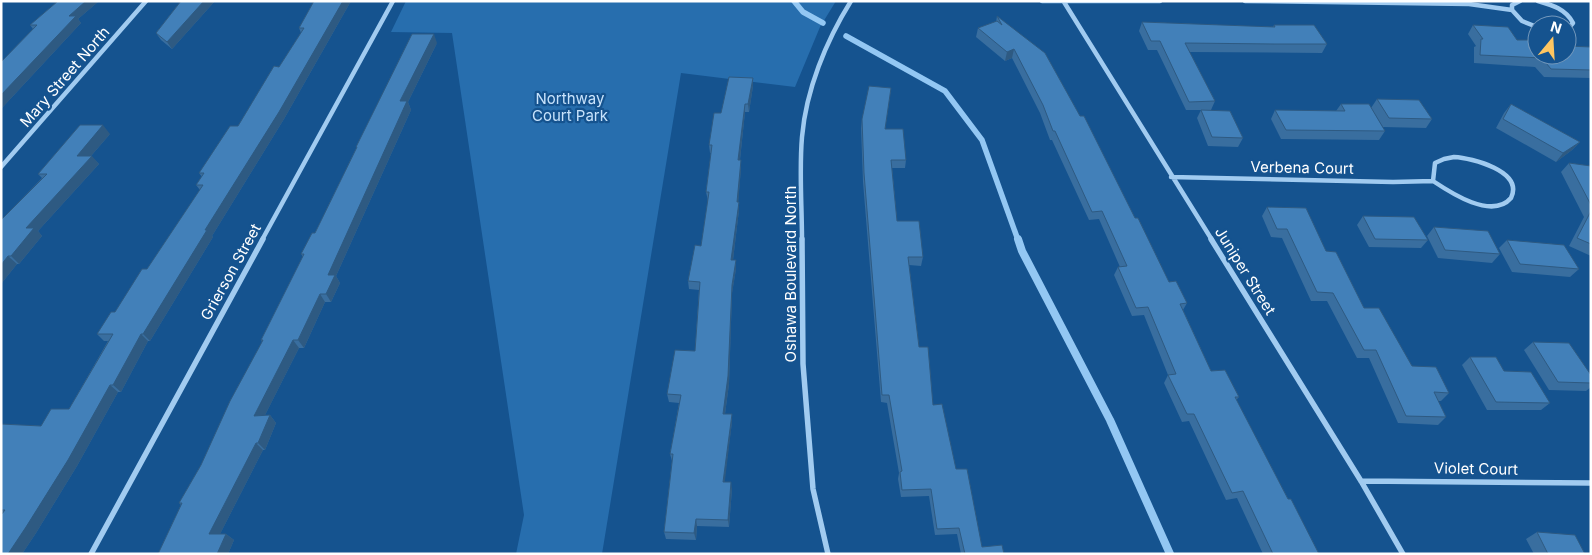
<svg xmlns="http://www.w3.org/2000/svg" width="1592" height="555" viewBox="0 0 1592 555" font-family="Inter,sans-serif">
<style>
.green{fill:#276eae}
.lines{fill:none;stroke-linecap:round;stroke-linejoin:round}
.stream-far1{stroke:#93c7f3;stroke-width:5.5}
.stream{stroke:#93c7f3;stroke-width:8}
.street-far1{stroke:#a1cbf0;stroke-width:4.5}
.street{stroke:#a1cbf0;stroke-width:5.5}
.wall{fill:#396e9f}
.shaded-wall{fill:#2e5a82}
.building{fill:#4280b9;stroke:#2e5a82}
.labels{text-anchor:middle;stroke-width:4.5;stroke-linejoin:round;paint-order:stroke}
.street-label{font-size:15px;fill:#fff;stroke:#15538f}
.park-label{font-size:15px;fill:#c8e3fc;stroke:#15538f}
</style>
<rect width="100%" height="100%" fill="#15538f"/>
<path class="green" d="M406 1H836L820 27 795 87 681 73 602 554H516L524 515 452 33 391 32Z"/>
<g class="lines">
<path class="stream-far1" d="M794 1 803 12 823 23
M846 36 945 91 982 140 1018 240"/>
<path class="stream" d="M1018 239 1022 251 1110 420 1170 554"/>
<path class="street-far1" d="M1042 1H1160
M1245 1 1469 4 1512 10 1522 21 1537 27
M1538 1C1552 5 1566 9 1573 23L1567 30
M1064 2 1212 240
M1512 10V5L1520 1
M1454 157C1472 158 1524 171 1511 198 1492 220 1451 193 1433 181L1435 163 1444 159Z
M1 167 146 1
M1171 177 1393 182 1433 181
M262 240 393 1
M802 240C802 206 799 171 802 137 806 90 826 41 851 1"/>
<path class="street" d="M802 239 803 364 813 489 828 554
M1211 239 1361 481 1403 554
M1361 481 1591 483
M91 554 263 239"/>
</g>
<path class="wall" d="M58 1H99L78 19 81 23 1 109V62L33 29 30 25Z
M181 1H215L172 49 161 40 156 33Z
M314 1H351L284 119 212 236 213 237 150 341H148L121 392H118L77 466 36 533 22 554H1V424L41 426 69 409 108 341H104L97 334 115 312 147 269 200 190 196 185 202 177 199 173 238 126 279 67 301 33 299 28Z
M997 16 1135 218 1169 282 1187 303 1183 310 1211 371 1239 397 1236 400 1288 499 1319 554H1263L1237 498 1226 500 1189 421 1182 422 1164 383 1168 375 1144 315 1132 316 1114 275 1118 267H1120L1099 219 1089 220 1052 140H1050L1040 113 1012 58 1005 61 976 37 978 28 996 22Z
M1142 22 1273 27 1274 25 1327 44 1322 53 1189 52 1215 101 1211 110 1243 138 1238 147 1208 146 1197 118 1201 110H1186L1157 50H1148L1139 31Z
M1473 25 1517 40 1537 55 1591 47V78L1544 77 1535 67 1474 63V47L1476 46 1468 34Z
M437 43 408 102 411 110 336 276 340 283 331 302H325L304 348H299L265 415H270L276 423 265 450H263L220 534H226L234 540 228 554H158L181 505 179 503 201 465 262 342 261 340 303 257 301 254 315 233 356 149V147Z
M753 78V86L749 112H745L740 160 741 168 738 202 739 210 733 260H736V269L732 293 729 384 725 414H732V422L724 482 732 489 729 527 697 526 696 540 666 539 664 532 672 461 670 454 679 403 669 402 667 394 695 351 699 290 689 289 688 281 701 246 708 201 706 192 711 153H710L709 145 721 113Z
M891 88 885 129 906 160 905 168H892L897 221 923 257 921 266 909 265 919 347 933 405 982 547 1004 554H961L957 534 935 535 929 496 901 497 898 479 899 473 887 403 881 402 863 182 861 128 862 119Z
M1377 99 1432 119 1426 128 1383 127 1371 108Z
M1341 104 1385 131 1379 140 1281 139 1271 119 1275 110 1336 111Z
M1511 104 1580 142 1572 150 1556 162 1496 128 1504 113Z
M110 134 91 156 99 164 38 231 42 236 19 264H17L1 284V220L42 178 38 174Z
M1569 163 1591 166V256L1569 246 1584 217 1561 172Z
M1267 207 1326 251 1364 308 1412 366 1449 393 1441 401H1438L1446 417 1438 425 1398 423 1369 358H1357L1327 301H1311L1282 238 1271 237 1262 216Z
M1363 216 1428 240 1421 248 1369 247 1357 225Z
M1434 227 1500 254 1492 263 1438 258 1427 236Z
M1507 240 1579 269 1570 277 1512 272 1499 248Z
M1533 342 1591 375V387L1586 391 1549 390 1524 350Z
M1470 357 1550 403 1541 410H1487L1462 365Z
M1537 532 1585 554H1534L1526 539Z"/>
<path class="shaded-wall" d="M86 1H99L78 19 81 23 1 109V95L69 16Z
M204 1H215L172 49 167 42Z
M343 1H351L284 119 212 236 213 237 150 341 143 334 205 230Z
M434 34 437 43 408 102 411 110 336 276 340 283 331 302 326 294 328 275 400 101Z
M1014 49 1012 58 1005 61 1007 52Z
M753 78V86L749 112 748 104Z
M745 104V112L739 168 738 160Z
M103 125 110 134 84 164 77 156Z
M1580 142 1572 150 1556 162 1563 153Z
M92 156 99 164 38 231 42 236 19 264 11 256 26 228Z
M741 160V168L738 207 739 202V210L732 268 731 260Z
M8 256 17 264 1 284V265Z
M736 260V269L732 293 729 384 724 421 723 414 732 285Z
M320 294 325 302 304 348 298 340Z
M141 334 148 341 121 392 113 385Z
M293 340 299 348 261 423 254 416Z
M110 385 118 392 77 466 36 533 22 554H8Z
M732 414V422L724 489 723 482Z
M270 415 276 423 265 450 258 443Z
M256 443 263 450 217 540 209 534Z
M731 482 732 489 729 527 728 520Z
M696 519 697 526 696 540 694 533Z
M226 534 234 540 228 554H217Z"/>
<path class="building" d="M58 1H86L69 16H76L1 95V62L37 25H30Z
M181 1H204L167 42 156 33Z
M314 1H343L279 112 205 230H207L143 334H141L113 385H110L68 460 26 527 8 554H1V515L5 510H1V424L41 426 51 409H69L113 334H97L111 312H115L142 269H147L203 185H196L204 173H199L230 126H238L274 66 279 67 304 28H299Z
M997 16 1045 53 1080 116H1084L1135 218H1138L1169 282 1176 281 1187 303 1180 304 1211 371 1225 370 1239 397H1235L1288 499H1291L1319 554H1273L1243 491 1232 493 1194 414H1187L1168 375 1176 374 1148 307 1136 308 1118 267 1127 266 1102 211 1092 212 1055 131H1053L1043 105 1014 49 1007 52 978 28 997 21 1002 25Z
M1142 22 1275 27 1274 25H1314L1327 44H1274L1185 43 1215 101 1189 102 1160 41H1151Z
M1473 25 1508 27 1517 40H1537V55H1567V46L1591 47V70L1551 69 1542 58 1480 55 1481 39H1483Z
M412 34H434L400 101H407L328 275H335L326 294H320L298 340H293L254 416 270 415 258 443H256L209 534H226L217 554H158L182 503H179L201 465 230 401 263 340H261L304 254H301L312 233H315L357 147H356Z
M729 77 753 78 748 104H745L738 160H741L737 202H739L731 260H736L732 285 728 376 723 414H732L723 482H731L728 520 696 519 694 533 664 532 673 454H670L681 395 667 394 675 350 695 351 700 282 688 281 695 245 701 246 709 192H706L712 145H709L714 113H721Z
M869 86 891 88 885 129H903L906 160H891L897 221H919L923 257H908L919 347H928L933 405 942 404 956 469H967L982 547 1002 545 1004 554H965L959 528 937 529 931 489 902 490 900 472 902 471 889 395H882L864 173 862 119Z
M1377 99 1419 100 1432 119 1389 118Z
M1341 104H1369L1385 131 1286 130 1275 110 1345 111Z
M1511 104 1580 142 1563 153 1503 119Z
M1201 110 1230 111 1243 138 1212 137Z
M80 125H103L77 156H92L26 228H34L11 256H8L1 265V220L47 174H38Z
M1569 163 1591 166V205Z
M1267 207 1306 208 1326 251 1336 252 1364 308H1379L1412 366 1436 367 1449 393 1434 392 1446 417 1406 416 1376 350H1364L1333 293 1317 292 1287 229H1277Z
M1591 211V244L1577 238Z
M1363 216 1414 217 1428 240 1375 239Z
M1434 227 1488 231 1500 254 1445 250Z
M1507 240 1564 245 1579 269 1520 264Z
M1533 342 1569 343 1591 375V383L1558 382Z
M1470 357H1496L1504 371 1531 372 1550 403 1496 402Z
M1537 532 1575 535 1585 554H1548Z"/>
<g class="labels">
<g class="street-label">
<text transform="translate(65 77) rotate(-49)" y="5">Mary Street North</text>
<text transform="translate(1302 168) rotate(1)" y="5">Verbena Court</text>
<text transform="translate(1245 271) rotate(58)" y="5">Juniper Street</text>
<text transform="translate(231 272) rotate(-61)" y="5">Grierson Street</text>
<text transform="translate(791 274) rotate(-90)" y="5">Oshawa Boulevard North</text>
<text transform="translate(1476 469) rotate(1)" y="5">Violet Court</text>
</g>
<g class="park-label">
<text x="570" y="104">Northway<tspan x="570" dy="17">Court Park</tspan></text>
</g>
</g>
<rect width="1592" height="555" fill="none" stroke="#ffffff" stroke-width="5"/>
<g transform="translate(1552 40) rotate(18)"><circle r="24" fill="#15538f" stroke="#7398bc"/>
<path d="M0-4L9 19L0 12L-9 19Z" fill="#ffc661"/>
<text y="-8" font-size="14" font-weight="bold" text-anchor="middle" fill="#ffffff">N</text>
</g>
</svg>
